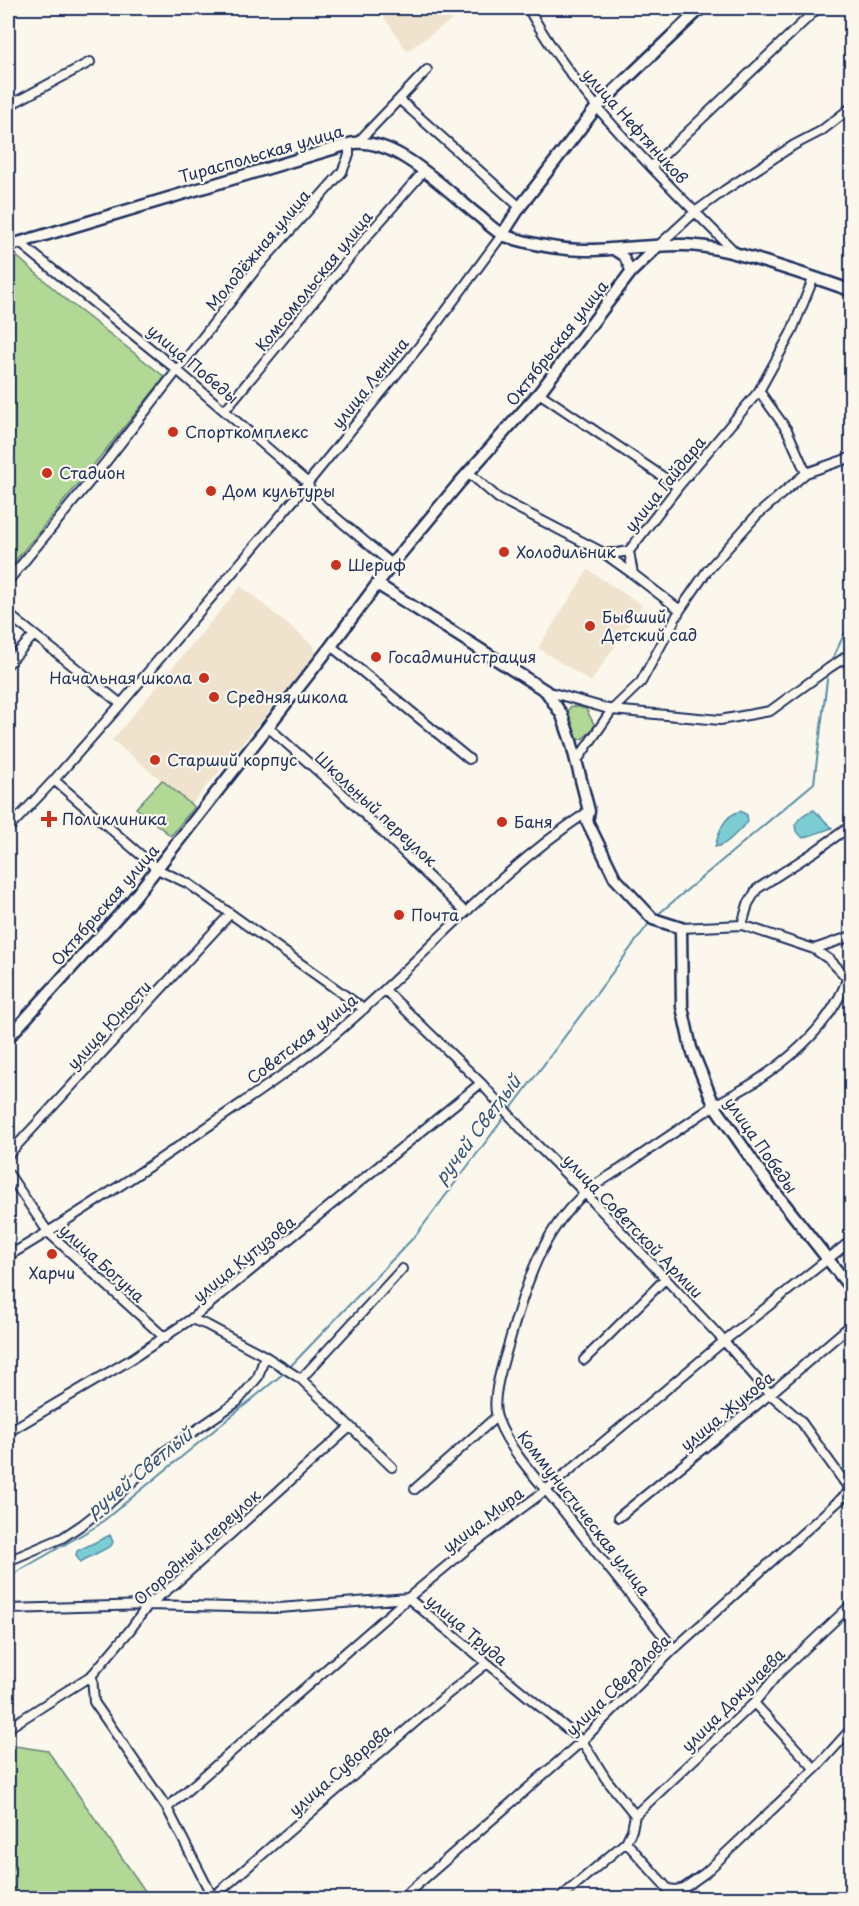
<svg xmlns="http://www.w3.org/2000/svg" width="859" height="1906" viewBox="0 0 859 1906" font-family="'Playpen Sans',sans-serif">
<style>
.built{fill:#f0e3ce}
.green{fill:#b1d894;stroke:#668479;stroke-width:1.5}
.water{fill:#7bccd4;stroke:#558da5;stroke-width:1.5}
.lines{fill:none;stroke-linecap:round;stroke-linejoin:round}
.stream{stroke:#558da5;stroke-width:2}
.street-casing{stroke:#1b2f5e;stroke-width:12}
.secondary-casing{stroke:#1b2f5e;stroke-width:15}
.street{stroke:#fbf7ec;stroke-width:8}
.secondary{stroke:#fbf7ec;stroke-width:10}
.poi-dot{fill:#c8321e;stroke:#fbf7ec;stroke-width:2}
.labels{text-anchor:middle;stroke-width:4.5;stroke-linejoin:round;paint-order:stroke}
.street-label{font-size:16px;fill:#1b2f5e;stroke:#fbf7ec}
.poi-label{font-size:16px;fill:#1b2f5e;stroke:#fbf7ec;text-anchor:start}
.water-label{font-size:18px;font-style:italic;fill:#33567c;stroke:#fbf7ec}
</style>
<rect width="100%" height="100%" fill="#fbf7ec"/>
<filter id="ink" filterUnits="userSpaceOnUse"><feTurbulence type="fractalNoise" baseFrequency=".0167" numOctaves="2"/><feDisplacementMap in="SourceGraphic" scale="12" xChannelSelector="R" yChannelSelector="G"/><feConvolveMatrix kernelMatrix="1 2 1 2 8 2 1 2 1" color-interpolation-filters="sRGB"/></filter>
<g filter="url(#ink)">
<path class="built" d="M382 8H467L468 9 407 51 379 10Z
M588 570 642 605 591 682 538 648Z
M241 586 314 646 316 655 191 805 112 740Z"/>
<path class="green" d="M13 253 69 302 165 377 8 570V255Z
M574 706 586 709 595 726C590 732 584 740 576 740 572 730 564 717 570 707Z
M162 780 194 807 171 836 136 808Z
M8 1745 48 1751 150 1898H8Z"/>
<path class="water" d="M814 810 832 828 803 838 796 831 795 825C800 816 805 813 814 810Z
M740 811 747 815 748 822C738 830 728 845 715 847 719 832 723 816 740 811Z
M110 1535 113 1542 111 1546 80 1562 76 1555 77 1551Z"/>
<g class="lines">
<path class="stream" d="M830 664 852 618
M656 916 814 783 828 672
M510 1110 650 922
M8 1577 97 1526 284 1373 416 1235 506 1115"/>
<g class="street-casing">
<path id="street" d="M528 8C580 102 660 176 735 252
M400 100 520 207
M8 106 90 62
M358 142 427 70
M651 167 818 8
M20 243 177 370 308 483 311 494 321 505 392 564
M658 246 695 212 725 190 794 145 821 131 852 107
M613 250 624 257 631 272
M759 391 787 430 806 473
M539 393 678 487
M225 410 369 234 424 171
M468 472 498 498 604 553H617L629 551 678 487 759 391 791 333 814 277
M629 551 633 574 680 610
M605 554 633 574
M8 581 105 463 256 269 342 172 349 155V144
M8 614 121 704
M331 646 469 759
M845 657 852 670
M8 664 34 635
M546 691 612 710 720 720 770 711 829 668 852 653
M268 727 337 788 465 912
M576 762 612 710 641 682 680 610 707 571 756 516 806 473 852 457
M54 780 157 869 189 884 364 1009
M8 829 54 780 121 704 293 501 426 338 502 235
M742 925 748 904 757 889 814 852 852 825
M681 928 742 925 814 949 852 936
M814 949 830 960 851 982
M385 990 481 1083 527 1135 585 1193 724 1341 770 1394 800 1420 850 1490
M8 1155 230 914
M8 1173 48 1232 165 1338
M8 1256C78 1215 146 1169 213 1123 256 1093 301 1064 341 1029 424 958 496 872 589 811
M191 1319 207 1325 265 1356 301 1379 392 1467
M584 1360 665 1279
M301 1379 402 1269
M8 1432 130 1360 191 1319 481 1083
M415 1489 496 1417
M619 1517 770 1394 852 1324
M8 1561 62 1538 83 1524 106 1506 164 1452 237 1402 258 1377 265 1356
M8 1609 148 1605 279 1608 408 1598 582 1741 606 1779 635 1815 632 1830 626 1842 668 1889 676 1890 684 1888
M674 1649C636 1602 598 1555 561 1508 540 1483 509 1450 498 1420 489 1399 505 1358 511 1336 526 1284 542 1231 585 1193 595 1184 610 1176 622 1168 652 1148 682 1127 712 1107 726 1098 741 1091 755 1082 798 1054 841 1014 852 962
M92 1675 94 1702 167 1808 213 1898
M754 1703 815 1769
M8 1728 92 1675 130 1630 148 1605 176 1583 350 1427
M167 1808 408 1598 467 1549 546 1490 724 1341 852 1240
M635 1815 754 1703 778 1674 852 1604
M213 1897 449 1693 486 1664
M402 1898 582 1741 674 1649 852 1489
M560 1898 626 1842
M682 1898 684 1888 705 1873 815 1769 852 1728"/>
</g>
<g class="secondary-casing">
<path id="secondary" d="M502 235 520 207 596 108 701 8
M8 246 349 144C395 134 446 191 480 217 487 223 496 232 505 236 531 244 558 250 585 250 618 250 652 244 685 245 713 246 739 254 765 262 794 271 823 280 852 291
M377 584 546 691 562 715 571 741 589 811 587 821 615 878 653 919 681 928 682 1007 691 1048 714 1105 768 1183 852 1290
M8 1038 129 904 331 646 392 564 460 482 539 393 631 272 657 247"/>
</g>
<use href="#street" class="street"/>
<use href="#secondary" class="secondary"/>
</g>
</g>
<g class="poi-dot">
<circle cx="173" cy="432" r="6"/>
<circle cx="47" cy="473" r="6"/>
<circle cx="211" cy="491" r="6"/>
<circle cx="504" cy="552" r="6"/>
<circle cx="336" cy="565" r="6"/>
<circle cx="590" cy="626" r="6"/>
<circle cx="376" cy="657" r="6"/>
<circle cx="204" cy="678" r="6"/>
<circle cx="214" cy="697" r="6"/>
<circle cx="155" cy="760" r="6"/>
<path d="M46 810h6v6h6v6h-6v6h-6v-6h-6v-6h6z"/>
<circle cx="502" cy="822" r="6"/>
<circle cx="399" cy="915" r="6"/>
<circle cx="52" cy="1254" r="6"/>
</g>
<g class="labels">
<g class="street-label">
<text transform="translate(635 126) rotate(48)" y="6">улица Нефтяников</text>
<text transform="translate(261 154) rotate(-16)" y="6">Тираспольская улица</text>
<text transform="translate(258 250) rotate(-50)" y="6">Молодёжная улица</text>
<text transform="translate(314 281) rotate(-51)" y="6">Комсомольская улица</text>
<text transform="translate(557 343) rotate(-52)" y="6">Октябрьская улица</text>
<text transform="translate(193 364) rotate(40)" y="6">улица Победы</text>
<text transform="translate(370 383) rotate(-51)" y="6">улица Ленина</text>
<text transform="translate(665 484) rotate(-51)" y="6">улица Гайдара</text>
<text transform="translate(376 809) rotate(43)" y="6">Школьный переулок</text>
<text transform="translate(105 905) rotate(-49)" y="6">Октябрьская улица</text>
<text transform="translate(109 1025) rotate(-47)" y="6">улица Юности</text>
<text transform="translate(302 1039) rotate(-38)" y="6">Советская улица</text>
<text transform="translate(761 1145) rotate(55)" y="6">улица Победы</text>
<text transform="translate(633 1226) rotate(46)" y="6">улица Советской Армии</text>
<text transform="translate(244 1259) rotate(-39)" y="6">улица Кутузова</text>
<text transform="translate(102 1263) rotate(42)" y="6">улица Богуна</text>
<text transform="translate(727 1411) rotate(-39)" y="6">улица Жукова</text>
<text transform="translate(584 1513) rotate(52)" y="6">Коммунистическая улица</text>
<text transform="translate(483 1520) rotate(-37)" y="6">улица Мира</text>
<text transform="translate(197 1547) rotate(-42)" y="6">Огородный переулок</text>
<text transform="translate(467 1630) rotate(40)" y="6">улица Труда</text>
<text transform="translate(618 1685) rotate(-44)" y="6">улица Свердлова</text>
<text transform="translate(733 1700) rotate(-45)" y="6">улица Докучаева</text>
<text transform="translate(340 1770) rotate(-41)" y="6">улица Суворова</text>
</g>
<g class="poi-label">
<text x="185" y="438">Спорткомплекс</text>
<text x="59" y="479">Стадион</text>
<text x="223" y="497">Дом культуры</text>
<text x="516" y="558">Холодильник</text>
<text x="348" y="571">Шериф</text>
<text x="602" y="623">Бывший<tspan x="602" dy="18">Детский сад</tspan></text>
<text x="388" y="663">Госадминистрация</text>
<text x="192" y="684" text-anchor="end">Начальная школа</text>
<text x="226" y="703">Средняя школа</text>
<text x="167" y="766">Старший корпус</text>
<text x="62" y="825">Поликлиника</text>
<text x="514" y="828">Баня</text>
<text x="411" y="921">Почта</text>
<text x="52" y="1279" text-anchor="middle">Харчи</text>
</g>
<g class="water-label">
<text transform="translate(478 1130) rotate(-53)" y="6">ручей Светлый</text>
<text transform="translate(140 1473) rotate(-39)" y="6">ручей Светлый</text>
</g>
</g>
<rect width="859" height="1906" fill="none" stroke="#fbf7ec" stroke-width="30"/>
<rect x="15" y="15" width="829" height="1876" fill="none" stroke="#1b2f5e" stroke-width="2" filter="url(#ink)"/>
</svg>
